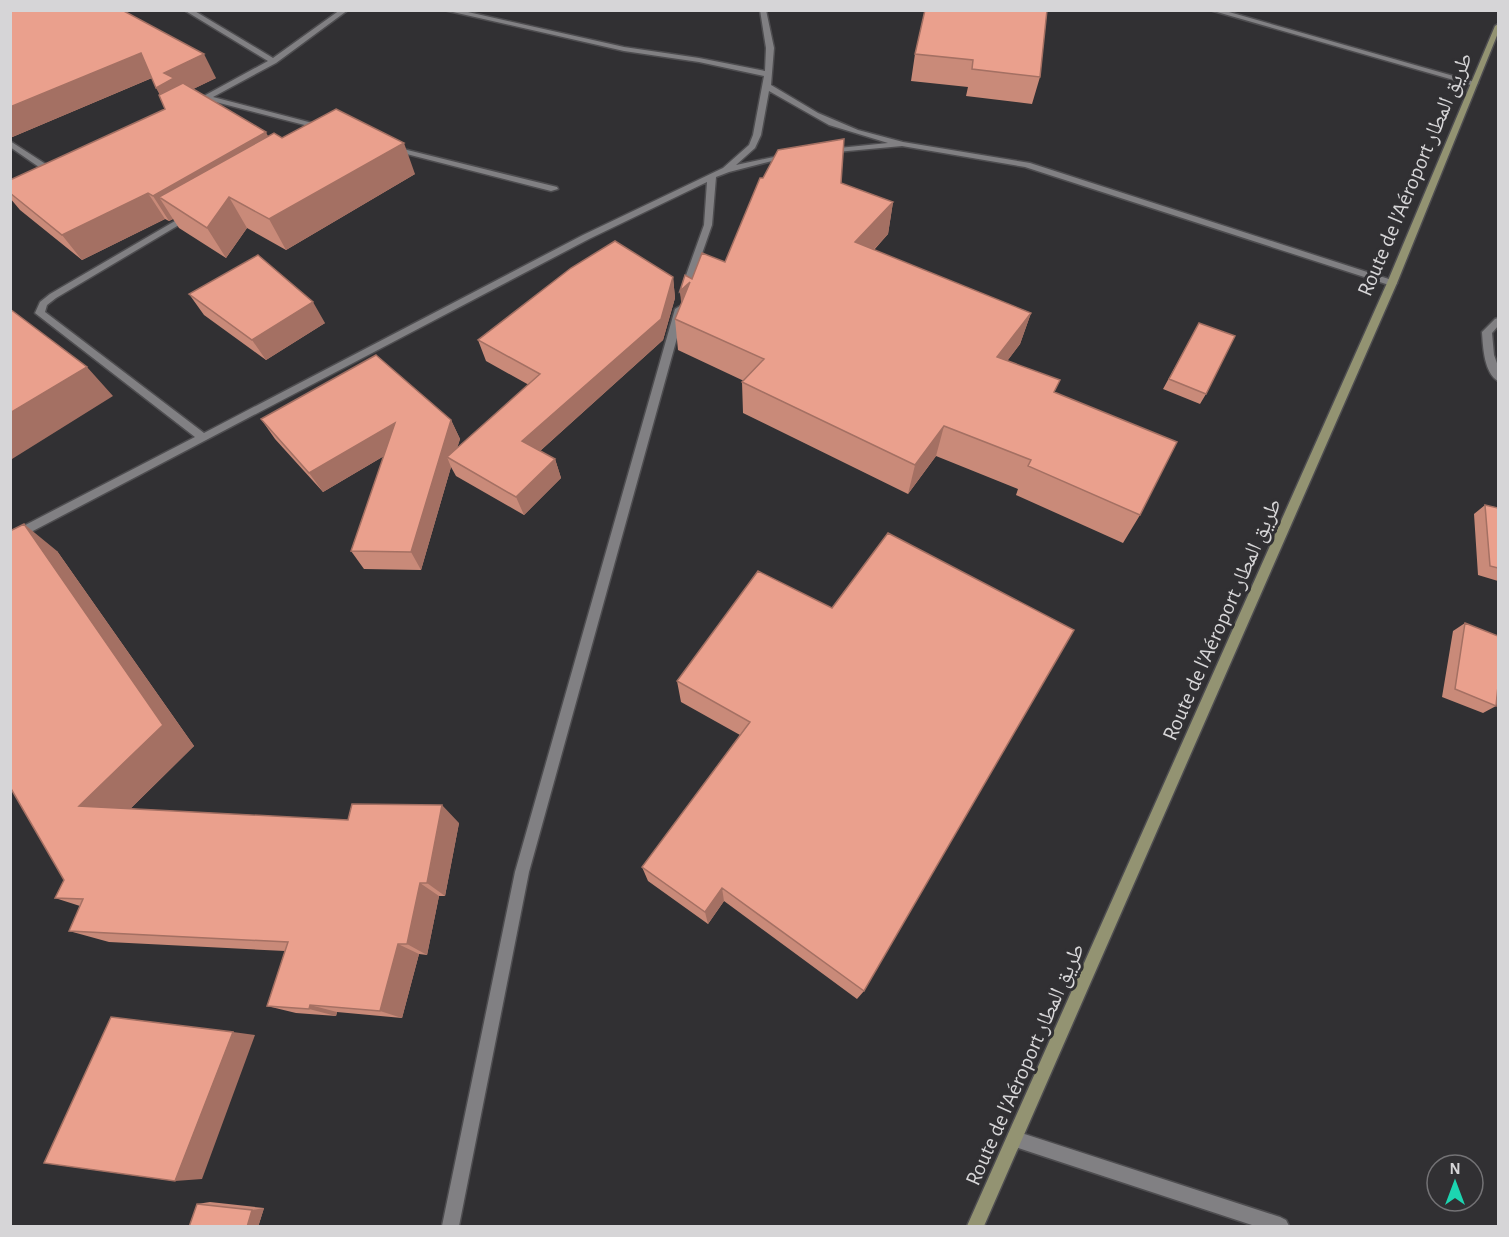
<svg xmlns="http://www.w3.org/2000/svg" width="1509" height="1237" font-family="'Alegreya Sans','Noto Naskh Arabic',sans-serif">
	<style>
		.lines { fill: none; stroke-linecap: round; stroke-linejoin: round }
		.lane-casing { stroke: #4e4d50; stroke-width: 3 }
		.street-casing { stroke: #4e4d50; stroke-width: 3 }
		.secondary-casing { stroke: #4e4d50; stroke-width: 3 }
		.lane { fill: #818083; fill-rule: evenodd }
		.street { fill: #818083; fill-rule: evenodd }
		.secondary { fill: #939372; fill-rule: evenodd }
		.wall { fill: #c98a79 }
		.shaded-wall { fill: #a47063 }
		.building { fill: #eaa08d; stroke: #a47063; stroke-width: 1.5 }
		.labels { text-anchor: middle; stroke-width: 6; stroke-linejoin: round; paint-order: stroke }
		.street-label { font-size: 22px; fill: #d6d5d7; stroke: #313033 }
	</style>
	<rect width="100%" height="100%" fill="#313033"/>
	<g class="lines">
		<defs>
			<path id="lane" d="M1210 10H1222L1478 83 1471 85Z
				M1498 318V326L1492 333 1494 355 1498 366V381C1484 373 1483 347 1482 332L1495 319Z
				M1015 1131 1280 1217 1286 1220 1289 1226H1255L1015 1147 1009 1145 1007 1139 1009 1133Z"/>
			<path id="street" d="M184 10H193L273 58 340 10H348L276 63 213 97 324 126V130L208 100 197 107H191V103L268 61Z
				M444 10H459L624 47 699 58 765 71 766 48 760 10H766L774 48 771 85 818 113 858 130 903 142 1030 163 1395 281 1397 283 1395 285H1389L1025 167 902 146 826 153V149H829L888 143 829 125 769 91 761 135 755 148 736 165 788 154 792 156 729 172 716 177 712 225 688 294 685 295 680 292 704 225 707 182 589 239 10 543V533L195 437 35 313 40 302 50 294 187 214 194 216 56 298 47 305 45 312 204 433 583 235 723 168 749 145 753 135 764 76 699 62 624 51Z
				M10 141 58 172V176H52L10 147Z
				M387 145 557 187 558 189 551 191 387 149Z
				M680 306 685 309 529 872 459 1226H442L515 872 675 309Z"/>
			<path id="secondary" d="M1498 24V33L1397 283 984 1226H967L1387 283 1495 26Z"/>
		</defs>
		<use href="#lane" class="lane-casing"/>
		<use href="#street" class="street-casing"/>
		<use href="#secondary" class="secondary-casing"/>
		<use href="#lane" class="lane"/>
		<use href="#street" class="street"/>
		<use href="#secondary" class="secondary"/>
	</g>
	<path class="wall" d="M10 10 216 78 193 89 268 136 282 138 415 174 286 250 247 228 226 258 179 228 173 219 169 221 165 219 82 260 20 210 10 198V180L165 109 160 95 152 78 10 138Z
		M925 10 1040 77 1032 104 966 96 968 87 911 81 915 54Z
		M763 178 841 183 893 202 888 234 874 250 1031 313 1020 344 1007 361 1055 392 1140 515 1123 543 1016 495 1018 489 936 456 908 494 743 413 742 382 744 381 678 350 675 319 682 303 680 291 692 279 725 262Z
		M673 277 675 298 663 340 540 451 555 459 561 478 524 515 456 476 451 467 421 570 364 569 351 551 384 456 323 492 275 439 261 419 451 420 460 439 457 448 529 385 486 361 478 340Z
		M189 294 325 323 266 360 204 315Z
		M1199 323 1206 394 1200 404 1163 389Z
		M1485 505 1498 508V581L1478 575 1474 514Z
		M57 551 194 746 130 809 348 820 459 823 445 896H439L427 955 419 954 402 1018 337 1012 336 1016 296 1013 267 1006 285 951 109 942 69 931 80 906 55 898 64 880Z
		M758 571 864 991 857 999 724 901 708 924 648 881 642 867 740 735 681 702 677 681Z
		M1465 623 1496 706 1483 713 1442 697 1453 631Z
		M210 1202 264 1208 258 1227 197 1204Z"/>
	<path class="shaded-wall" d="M141 53 154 77 10 138V107Z
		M204 54 216 78 183 94 170 112 156 88 164 73Z
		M266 132 278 157 159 197 173 219 169 221 153 196Z
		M404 143 415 174 286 250 269 219Z
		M148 193 165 219 82 260 62 235Z
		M229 197 247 228 226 258 207 228Z
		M893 202 888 234 851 274 855 242Z
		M673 277 675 298 663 340 529 461 522 441Z
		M690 282 683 322 680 291Z
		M313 302 325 323 266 360 252 340Z
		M1031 313 1020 344 987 388 997 357Z
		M87 367 113 396 12 459 10 458V413Z
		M451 420 460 439 453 461 447 457 451 467 421 570 411 552Z
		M395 423 406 443 323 492 309 473Z
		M944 426 936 456 908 494 915 465Z
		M555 459 561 478 524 515 516 497Z
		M24 524 57 551 194 746 116 823 79 806Z
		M442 805 459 823 445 896 427 883Z
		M420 883 439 896 427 955 407 944Z
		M722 888 724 901 708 924 705 912Z
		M398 944 419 954 402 1018 380 1011Z
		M310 1005 337 1012 336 1016 309 1009Z
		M233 1032 255 1035 202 1179 175 1181Z
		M264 1208 258 1227H247L252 1210Z"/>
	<path class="building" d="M10 10H122L204 54 164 73 174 78 156 88 141 53 10 107Z
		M925 10H1047L1040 77 972 69 973 60 915 54Z
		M183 83 266 132 153 196 148 193 62 235 10 193V180L165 109 159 95Z
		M336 109 404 143 269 219 229 197 207 228 159 197 274 133 282 138Z
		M844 139 841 183 893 202 855 242 1031 313 997 357 1060 380 1054 392 1177 442 1140 515 1028 466 1031 460 944 426 915 465 742 382 764 359 675 319 690 282 680 291 685 275 692 279 702 253 725 262 760 178H763L778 150Z
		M615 241 673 277 661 319 522 441 555 459 516 497 447 457 540 374 478 340 571 268Z
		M258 255 313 302 252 340 189 294Z
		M10 309 87 367 10 413Z
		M1199 323 1235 336 1206 394 1169 379Z
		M376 355 451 420 411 552 351 551 395 423 309 473 261 419Z
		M1485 505 1498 508V568L1490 566Z
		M24 524 163 725 79 806 348 820 352 804 442 805 427 883H420L407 944H398L380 1011 310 1005 309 1009 267 1006 288 942 69 931 83 899 55 898 64 880 10 787V531Z
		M888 533 1074 630 864 991 722 888 705 912 642 867 750 722 677 681 758 571 832 608Z
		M1465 623 1498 636V686L1496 706 1455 689Z
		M111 1017 233 1032 175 1181 44 1163Z
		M197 1204 252 1210 247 1227H189Z"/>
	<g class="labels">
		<g class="street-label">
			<text transform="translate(1414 174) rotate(-67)" y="8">Route de l'Aéroport طريق المطار</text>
			<text transform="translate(1221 619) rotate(-66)" y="8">Route de l'Aéroport طريق المطار</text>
			<text transform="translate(1024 1064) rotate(-66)" y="8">Route de l'Aéroport طريق المطار</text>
		</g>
	</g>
	<rect width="1509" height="1237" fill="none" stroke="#d6d5d7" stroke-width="24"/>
	<g transform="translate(1455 1183)"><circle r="28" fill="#313033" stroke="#737275" stroke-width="1.5"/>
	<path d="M0-4.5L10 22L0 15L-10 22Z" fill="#1cd5b1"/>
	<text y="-9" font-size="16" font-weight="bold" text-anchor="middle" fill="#d6d5d7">N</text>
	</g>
</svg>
